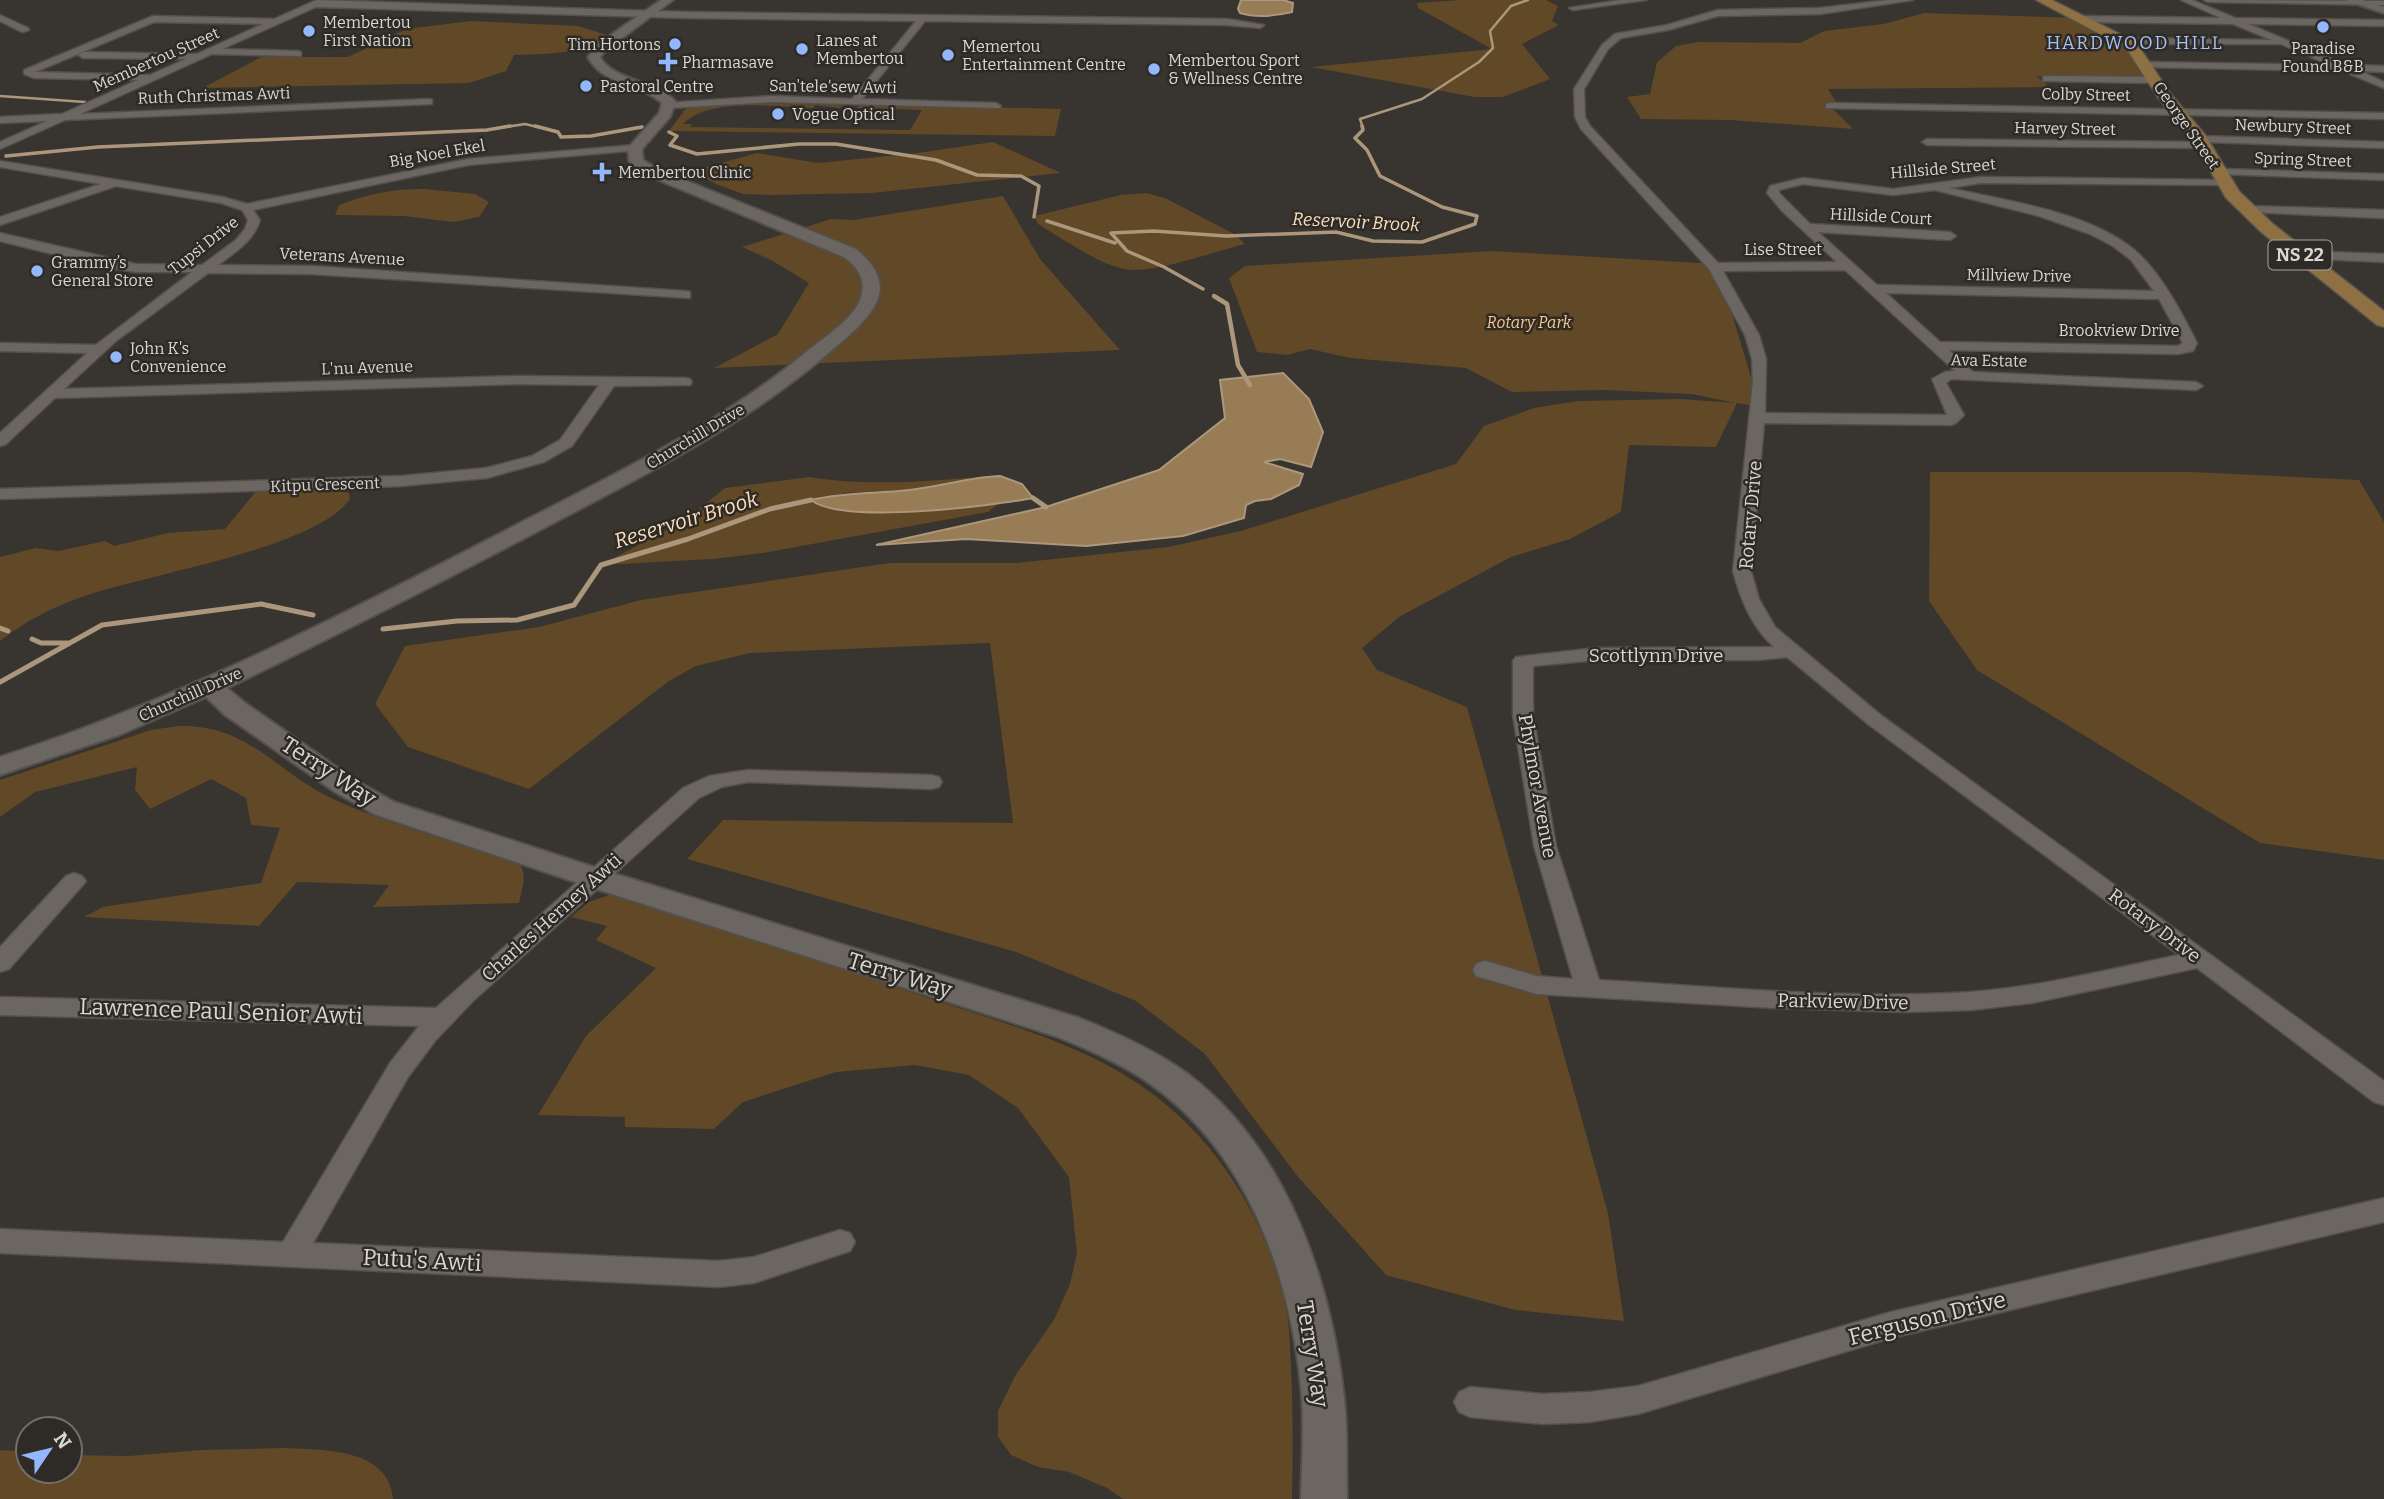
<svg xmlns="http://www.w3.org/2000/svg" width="2384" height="1499" font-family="Bitter,serif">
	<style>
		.green { fill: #614826 }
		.water { fill: #987c56; stroke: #ac977c; stroke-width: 2 }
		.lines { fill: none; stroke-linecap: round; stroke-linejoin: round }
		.stream-far3 { stroke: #ac977c; stroke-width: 2.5 }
		.stream-far2 { stroke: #ac977c; stroke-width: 3.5 }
		.stream-far1 { stroke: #ac977c; stroke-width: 4.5 }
		.stream { stroke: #ac977c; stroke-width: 5 }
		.street-casing { stroke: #53504c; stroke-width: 3 }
		.secondary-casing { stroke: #53504c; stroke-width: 4 }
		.primary-casing { stroke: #53504c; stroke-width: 3 }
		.street { fill: #6b6661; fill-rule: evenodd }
		.secondary { fill: #6b6661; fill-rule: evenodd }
		.primary { fill: #8f7042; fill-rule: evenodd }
		.poi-dot { fill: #93b7fd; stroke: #2e2a25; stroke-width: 2.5 }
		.labels { text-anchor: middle; stroke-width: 5; stroke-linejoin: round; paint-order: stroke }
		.far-poi-label { font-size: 16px; fill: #d9d6d3; stroke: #2e2a25; text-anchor: start }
		.far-street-label { font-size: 16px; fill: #d9d6d3; stroke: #2e2a25 }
		.far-park-label { font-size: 16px; font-style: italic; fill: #f6c88c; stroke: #2e2a25 }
		.far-neighbourhood-label { font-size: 18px; letter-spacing: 2px; fill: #a6c1f5; stroke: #2e2a25 }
		.far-water-label { font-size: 18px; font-style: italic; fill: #fbdfbc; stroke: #2e2a25 }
		.shield { fill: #2e2a25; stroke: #a6a29f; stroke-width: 2 }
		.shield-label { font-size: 18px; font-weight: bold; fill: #d9d6d3 }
		.street-label { font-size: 19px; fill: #d9d6d3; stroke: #2e2a25 }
		.water-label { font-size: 21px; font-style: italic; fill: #fbdfbc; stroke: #2e2a25 }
		.near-street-label { font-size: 23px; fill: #d9d6d3; stroke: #2e2a25 }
	</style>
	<rect width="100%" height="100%" fill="#38342f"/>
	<path class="green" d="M1460 0H1546L1558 6 1552 21 1559 25 1522 44 1550 79 1503 97H1474L1311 67 1492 49 1418 8 1417 3Z
		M1924 13 2077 18 2121 41 2145 78 2036 76 2050 87 1828 89 1838 105H1829L1853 129 1730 120 1641 119 1627 97 1650 94 1657 62 1676 46 1698 42 1800 43 1824 31 1884 24Z
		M471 21 578 26 607 35 605 40C576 54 546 54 514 55L506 71 469 83 203 88 261 57H348L406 29Z
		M740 103 843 105 840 108 815 105 813 108C776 107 710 97 683 124H692L690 127 910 130 922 110 856 108 863 104 1061 109 1055 136 669 131 687 107Z
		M993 142 1061 173 872 193 772 195 743 194 716 184 692 171 757 153 818 163 917 153Z
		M425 189 475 194 489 202 479 217 454 222 403 216 335 215 339 205C366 194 396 188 425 189Z
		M1146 193 1165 198 1236 235 1245 244C1216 251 1151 275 1124 269 1094 262 1065 240 1038 224L1034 216 1121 195Z
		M1003 196 1040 259 1120 350 714 368 778 334 809 283 771 260 742 247 831 219 853 220Z
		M1493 251 1717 264 1760 407 1737 403 1716 447 1629 445 1621 512 1570 539 1511 557 1399 617 1362 648 1377 670 1467 707 1608 1213 1624 1321 1515 1310 1386 1275 1299 1178 1205 1054 1136 1001 1016 952 687 859 723 820 1013 823 990 643 750 653 696 666 669 681 529 789 408 747 375 704 405 646 539 627 641 600 889 563H1016L1168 547 1241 531 1456 464 1484 426 1534 408 1578 401 1680 399 1735 403 1692 394 1604 390 1512 392 1466 368 1350 358 1310 349 1287 355 1257 352 1229 278 1245 266Z
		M1930 472H2191L2359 480 2384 522V860L2260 843 1977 670 1929 601Z
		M809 477C866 486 921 482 978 477L909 490 843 493 861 513 998 504 988 512 763 553 713 559 601 565 685 520 725 488Z
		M332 488 349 493 350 499C315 549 147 574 85 596 55 606 25 621 0 641V557L36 548 58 551 105 541 114 546 168 533 225 529 257 490Z
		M178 726C249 724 274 771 333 799 391 826 454 841 515 860 530 872 522 887 519 903L373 907 389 885 297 882 259 926 84 917 103 907 261 883 280 828 251 825 246 798 211 779 150 809 135 790 137 767 35 792 0 817V780L151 730Z
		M609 895 637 899C729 930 821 962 913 993 978 1015 1046 1033 1107 1065 1202 1115 1263 1204 1286 1308 1290 1327 1290 1348 1291 1366 1293 1411 1293 1455 1292 1499H1123L1107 1488 1069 1472 1038 1467 1011 1455 998 1437V1411L1015 1376 1055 1318 1070 1284 1077 1253 1069 1177 1018 1108 969 1075 915 1065 836 1072 743 1102 714 1129 625 1127V1117L538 1115 586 1036 656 968 596 940 607 926 571 917 589 902Z
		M283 1448C321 1450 389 1447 393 1499H0V1450L28 1452V1471H70V1455L129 1456 201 1450Z"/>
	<path class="water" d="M1241 0H1283L1293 3 1292 12C1275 16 1257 18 1240 13L1238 9Z
		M1283 373 1309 399 1323 432 1311 467 1280 459 1264 462 1303 474 1299 485 1271 499 1255 501 1246 505 1244 518 1183 536 1086 546 966 539 876 545 1046 507 1159 470 1225 418 1220 380Z
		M1000 476 1022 484 1033 498C990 506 843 525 811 500 846 492 874 494 909 490 940 487 969 477 1000 476Z"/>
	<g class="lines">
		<path class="stream-far3" d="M0 96 85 102
			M499 128 525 124 542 128
			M635 128 642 127
			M1363 128 1360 119 1422 99 1479 62 1493 48 1490 31 1511 6 1528 0"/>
		<path class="stream-far2" d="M535 126 558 132 561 137 591 136 642 127
			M669 132 677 136 670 145 697 154 799 144H836L936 160 977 175 1021 176 1039 186 1034 217
			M6 156 98 147 487 130 510 126
			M1047 221 1115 243
			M1203 289 1164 267 1127 251 1111 233 1154 231 1226 236 1336 232 1373 241 1422 242 1475 224 1477 216 1442 207 1380 176 1367 150 1355 138 1363 130 1362 126"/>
		<path class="stream-far1" d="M1214 296 1227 304 1238 365 1250 385"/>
		<path class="stream" d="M1033 498 1046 507
			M0 628 8 631
			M383 629 457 621 517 620 574 605 601 565 688 539 770 509 811 500
			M32 639 41 643H68
			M0 682 102 625 261 604 313 615"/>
		<defs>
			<path id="street" d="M317 0 686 12 1227 19 1264 25 1260 28 1227 25 925 21 862 99 996 103 1001 106 1000 108 772 102 669 108 665 107V103L772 96 852 99 916 21 686 18 316 7 222 49 298 51 301 52V56L212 54 80 114 429 99 432 100V104L65 120 0 149V142L47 121 0 123V117L62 114 138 80 34 78 24 74V70L153 16 274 19ZM154 22 263 24 197 54 83 52 78 55 83 58 186 59 150 75 35 72Z
				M1621 0H1646L1573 10 1569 8Z
				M1889 0H1913L1820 14 1718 16 1668 30 1621 38 1608 49 1584 89 1585 117 1590 126 1718 263 1837 262 1782 211 1767 193 1770 186 1803 178 1893 189 1981 177 2227 180 2229 182 2223 185 1981 183 1949 188C2008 201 2097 213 2141 256 2165 280 2182 314 2197 343L2193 351 2178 354 1949 350 1973 372 2196 382 2203 386 2196 390 1951 379 1946 383 1964 415 1956 423 1951 425 1764 423 1751 571 1759 599 1775 627 1882 716 2384 1081V1105L2374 1102 2197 968 2032 1003 1971 1010 1906 1012 1775 1008 1537 994 1476 976 1473 970 1476 964 1485 961 1537 976 1573 979 1534 846 1513 715V661L1516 657 1597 648 1774 647C1751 626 1741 600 1733 571L1753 382 1752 359 1745 335 1709 269 1581 129 1575 117 1574 89 1602 45 1615 34 1667 25 1718 10 1820 8ZM1803 184 1893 195 1935 190 2039 216 2090 234 2113 246 2131 260 2154 291 1877 285 1818 232 1950 240 1956 236 1950 232 1810 224 1779 193V190ZM1845 270 1955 371 1945 372 1932 379 1947 415 1765 413 1766 359 1759 335 1723 271ZM1886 293 2159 299 2183 343 2178 346 1940 342ZM1787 657 1868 724 2179 955C2110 969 2041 987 1970 992 1847 1000 1722 987 1599 980L1556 846 1533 715V666L1597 660H1757Z
				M2181 0H2192L2235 18 2384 20V26L2248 24 2346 65 2384 66V72L2360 71 2384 82V88L2343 71 2145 67 2140 64 2142 62 2329 65 2281 44H2126L2122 41 2126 38 2272 40 2233 24 2083 22 2079 19 2083 16 2221 18Z
				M2204 0 2384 1V5L2208 2Z
				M0 15 28 28 29 30 22 32 0 21Z
				M2046 76 2155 77 2160 80 2155 83 2043 81V77Z
				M1830 103 2384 113V119L1826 108V104Z
				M2200 136 2384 142V148L2206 142 2209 145 2204 148 1927 145 1922 142 1927 139 2198 142 2195 139Z
				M635 145 639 146V150L468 165 253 210 260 220C254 241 235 252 218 265L311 266 685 291 690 292V298L311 274 208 273 116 341 64 389 518 376 685 378 690 379 692 382 690 385 614 386 572 446 544 462 487 478 401 486 0 499V489L401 476 486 468 532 456 560 440 599 385 518 384 55 398 6 444 0 446V433L87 353 0 351V343L96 345 192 272H136L105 267 0 241V233L136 264 202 265 236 240 245 229 248 220 242 210 221 203 116 186 0 225V217L101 184 0 167V161L223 197 247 204 468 159Z
				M2221 169 2384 174V180L2217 174V170Z
				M2249 206 2384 210V218L2245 212V208Z
				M2300 251 2384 254V262L2296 258 2294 255Z
				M748 770 931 775 939 777 942 782 939 787 931 789 748 782 722 787 699 798 473 1001 435 1041 408 1077 313 1243 719 1261 754 1257 840 1230 850 1233 855 1242 850 1251 754 1283 719 1287 0 1253V1229L283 1242 390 1063 419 1026 0 1015V997L436 1008 683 788 709 776Z
				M74 873 82 876 86 881 82 886 9 969 0 972V947L66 876Z
				M2384 1198V1222L1891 1338 1638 1414 1590 1422 1543 1424 1470 1417 1459 1412 1454 1402 1459 1392 1470 1387 1543 1394 1590 1392 1638 1386 1891 1312Z"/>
			<path id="secondary" d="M661 0H673L606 50 600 57C613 81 657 80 676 102L670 117 642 149 643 160 659 170 856 249C873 263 887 281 876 303 866 324 842 341 825 356 745 424 651 472 559 520 449 578 339 634 227 688L245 703 355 780 394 802 606 871 1079 1018C1117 1033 1155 1050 1188 1074 1286 1148 1331 1280 1344 1398 1348 1431 1346 1465 1347 1499H1301C1302 1465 1304 1432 1302 1398 1292 1281 1250 1153 1149 1083 1120 1063 1088 1049 1055 1036L584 885 374 814 335 792 225 715 206 697 119 735 0 775V757C173 702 336 618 497 535 604 479 717 427 810 349 826 336 851 320 859 302 868 282 859 268 844 257L644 174 629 161 628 148 659 113 662 103C640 83 602 85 588 57L598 44Z
				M2345 0H2362L2384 7V13Z"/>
			<path id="primary" d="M2036 0H2052L2136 42 2170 93 2206 136 2239 191 2273 224 2384 311V327L2377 325 2261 232 2226 198 2193 141 2159 99 2126 48Z"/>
		</defs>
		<use href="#street" class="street-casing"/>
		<use href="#secondary" class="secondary-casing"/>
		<use href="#primary" class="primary-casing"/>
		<use href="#street" class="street"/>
		<use href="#secondary" class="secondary"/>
		<use href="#primary" class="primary"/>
	</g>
	<g class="poi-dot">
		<circle cx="2323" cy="27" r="7"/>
		<circle cx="309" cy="31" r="7"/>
		<circle cx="675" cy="44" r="7"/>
		<circle cx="802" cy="49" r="7"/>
		<circle cx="948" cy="55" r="7"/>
		<path d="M664.5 51.5h7v7h7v7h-7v7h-7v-7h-7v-7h7z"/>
		<circle cx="1154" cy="69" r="7"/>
		<circle cx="586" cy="86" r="7"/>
		<circle cx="778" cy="114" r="7"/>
		<path d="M598.5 161.5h7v7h7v7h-7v7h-7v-7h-7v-7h7z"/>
		<circle cx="37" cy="271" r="7"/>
		<circle cx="116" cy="357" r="7"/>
	</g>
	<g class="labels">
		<g class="far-poi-label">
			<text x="323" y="28">Membertou<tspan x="323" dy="18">First Nation</tspan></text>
			<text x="816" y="46">Lanes at<tspan x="816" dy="18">Membertou</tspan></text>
			<text x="661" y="50" text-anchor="end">Tim Hortons</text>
			<text x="962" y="52">Memertou<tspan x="962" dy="18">Entertainment Centre</tspan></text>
			<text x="2323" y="54" text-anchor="middle">Paradise<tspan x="2323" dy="18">Found B&amp;B</tspan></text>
			<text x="1168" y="66">Membertou Sport<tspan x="1168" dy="18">&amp; Wellness Centre</tspan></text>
			<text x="682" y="68">Pharmasave</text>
			<text x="600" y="92">Pastoral Centre</text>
			<text x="792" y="120">Vogue Optical</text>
			<text x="618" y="178">Membertou Clinic</text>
			<text x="51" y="268">Grammy’s<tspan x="51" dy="18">General Store</tspan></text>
			<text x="130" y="354">John K's<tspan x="130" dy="18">Convenience</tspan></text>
		</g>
		<g class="far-street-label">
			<text transform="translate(156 59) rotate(-24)" y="6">Membertou Street</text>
			<text transform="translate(833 86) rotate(1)" y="6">San'tele'sew Awti</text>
			<text transform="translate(2086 94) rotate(1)" y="6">Colby Street</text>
			<text transform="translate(214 95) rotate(-2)" y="6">Ruth Christmas Awti</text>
			<text transform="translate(2187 125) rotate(55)" y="6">George Street</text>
			<text transform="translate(2293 126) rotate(2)" y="6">Newbury Street</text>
			<text transform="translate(2065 128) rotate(1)" y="6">Harvey Street</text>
			<text transform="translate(437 153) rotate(-10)" y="6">Big Noel Ekel</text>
			<text transform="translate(2303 159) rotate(2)" y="6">Spring Street</text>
			<text transform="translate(1943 168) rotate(-5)" y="6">Hillside Street</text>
			<text transform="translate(1881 216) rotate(3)" y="6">Hillside Court</text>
			<text transform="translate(203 245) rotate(-38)" y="6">Tupsi Drive</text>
			<text x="1783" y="255">Lise Street</text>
			<text transform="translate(342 256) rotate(3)" y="6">Veterans Avenue</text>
			<text transform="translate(2019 275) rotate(1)" y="6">Millview Drive</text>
			<text x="2119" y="336">Brookview Drive</text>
			<text transform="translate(1989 360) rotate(1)" y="6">Ava Estate</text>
			<text transform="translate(367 367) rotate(-2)" y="6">L'nu Avenue</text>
			<text transform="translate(695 436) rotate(-31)" y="6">Churchill Drive</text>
			<text transform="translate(325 484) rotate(-2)" y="6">Kitpu Crescent</text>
			<text transform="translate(190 694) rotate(-24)" y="6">Churchill Drive</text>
		</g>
		<g class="far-park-label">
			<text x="1529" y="328">Rotary Park</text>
		</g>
		<g class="far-neighbourhood-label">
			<text x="2135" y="49">HARDWOOD HILL</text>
		</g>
		<g class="far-water-label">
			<text transform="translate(1356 222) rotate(3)" y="6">Reservoir Brook</text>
		</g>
		<rect class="shield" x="2268.5" y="240.5" width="63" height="29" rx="5"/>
		<g class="shield-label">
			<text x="2300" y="261">NS 22</text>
		</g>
		<g class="street-label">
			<text transform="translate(1750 515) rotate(-85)" y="7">Rotary Drive</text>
			<text x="1656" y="662">Scottlynn Drive</text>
			<text transform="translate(1538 786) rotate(80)" y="7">Phylmor Avenue</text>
			<text transform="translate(551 917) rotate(-42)" y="7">Charles Herney Awti</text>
			<text transform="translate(2155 925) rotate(37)" y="7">Rotary Drive</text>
			<text transform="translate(1843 1001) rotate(1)" y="7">Parkview Drive</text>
		</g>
		<g class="water-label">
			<text transform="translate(686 520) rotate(-17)" y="7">Reservoir Brook</text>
		</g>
		<g class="near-street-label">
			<text transform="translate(329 771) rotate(33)" y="8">Terry Way</text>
			<text transform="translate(900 975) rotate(17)" y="8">Terry Way</text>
			<text transform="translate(221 1011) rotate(2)" y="8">Lawrence Paul Senior Awti</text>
			<text transform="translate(422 1260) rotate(3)" y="8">Putu's Awti</text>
			<text transform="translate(1927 1318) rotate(-14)" y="8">Ferguson Drive</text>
			<text transform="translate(1313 1354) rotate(81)" y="8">Terry Way</text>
		</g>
	</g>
	<g transform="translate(49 1450) rotate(55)"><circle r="33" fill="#2e2a25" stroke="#726f6b" stroke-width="2"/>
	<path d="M0-5L12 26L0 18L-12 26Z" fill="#93b7fd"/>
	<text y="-10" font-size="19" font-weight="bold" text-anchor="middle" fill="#d9d6d3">N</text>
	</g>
</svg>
